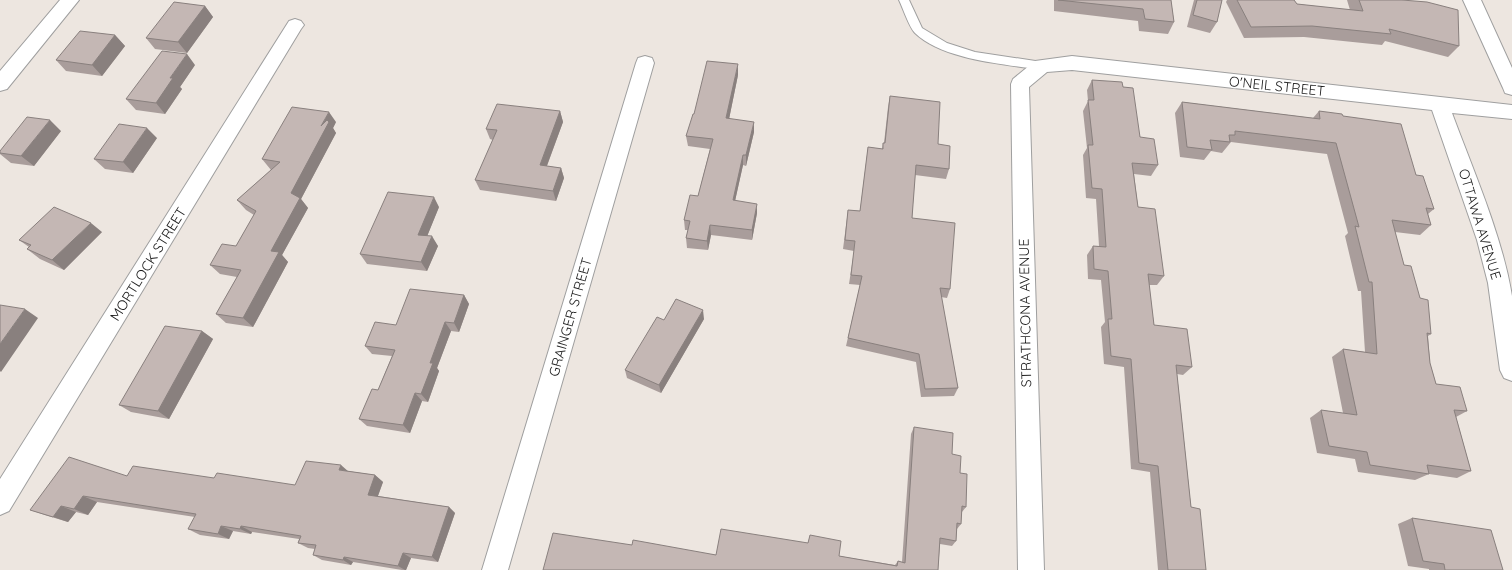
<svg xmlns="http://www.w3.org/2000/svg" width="1512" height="570" font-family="Quicksand,sans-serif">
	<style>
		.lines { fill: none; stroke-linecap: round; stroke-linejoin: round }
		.service-casing { stroke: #9f9f9f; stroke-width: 2 }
		.minor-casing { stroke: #9f9f9f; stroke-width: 2 }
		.service { fill: #fff; fill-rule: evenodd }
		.minor { fill: #fff; fill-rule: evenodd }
		.wall { fill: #a99d9b }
		.shaded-wall { fill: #89807e }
		.building { fill: #c4b7b4; stroke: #89807e }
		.labels { text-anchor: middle; stroke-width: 3; stroke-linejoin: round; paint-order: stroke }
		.street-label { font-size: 14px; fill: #1b1b1b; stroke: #fff }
	</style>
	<rect width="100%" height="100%" fill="#ede6e0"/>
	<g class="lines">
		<defs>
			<path id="service" d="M899 0H909L922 28 947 43 975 52 1042 62 1046 63 1047 66 1046 69 1042 70C1004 64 943 60 915 33 909 27 903 8 899 0Z"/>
			<path id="minor" d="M60 0H79L7 89 0 91V71Z
				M1463 0H1481L1512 68V95L1505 93 1503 88Z
				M295 19 301 21 304 25 301 29 9 511 0 515V479L289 21Z
				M645 56 652 58 654 63 508 570H482L636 63 638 58Z
				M1072 56 1512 105V119L1452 113C1473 170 1502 235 1512 296V381L1504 378 1500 370 1488 283 1477 240 1432 110 1072 70 1047 72 1029 87 1044 570H1018L1011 84 1013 79 1035 61Z"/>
		</defs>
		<use href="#service" class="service-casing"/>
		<use href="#minor" class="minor-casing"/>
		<use href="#service" class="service"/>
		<use href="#minor" class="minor"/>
	</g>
	<path class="wall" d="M1054 0H1171L1174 22 1168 34 1139 31 1138 21 1054 11Z
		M1194 0H1222L1217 22 1210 33 1187 27Z
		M1227 0H1294L1297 4 1350 10 1347 0H1402L1459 46 1448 57 1385 41 1382 45 1304 37 1244 38 1226 2Z
		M205 6 213 17 187 53 155 49 146 38Z
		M115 35 125 46 102 76 66 71 56 60Z
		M195 65 180 87 182 89 165 114 136 110 126 99Z
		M738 75 729 119 754 132 746 166 743 165 735 201 757 213 752 240 711 235 708 250 687 248 686 238 688 230H685L684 220 698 196 710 149 688 146 686 136 694 114Z
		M1092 80 1123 87 1140 137 1158 165 1151 176 1134 174 1138 207 1164 276 1157 285H1149L1154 325 1192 367 1183 375 1177 374 1191 507 1206 570H1158L1150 472 1131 469 1124 367 1104 364 1101 327 1105 322 1101 280 1088 279 1087 255 1093 246H1099L1096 199 1086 198 1083 155 1087 148 1083 111 1088 101 1087 90Z
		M890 96 938 144 949 169 946 179 915 175 912 218 950 289 947 298 941 297 958 388 954 396 921 397 916 362 846 346 860 285 849 284 854 251 843 249 848 210 860 211 868 147 882 149 883 143H884L888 107Z
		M1182 102 1313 118 1319 111 1343 116 1416 175 1434 209 1428 214 1431 225 1420 235 1395 232 1404 265 1420 298 1431 334 1428 336 1430 363 1436 384 1467 411 1456 417 1471 471 1457 478 1429 474 1415 480 1358 472 1355 459 1317 453 1310 418 1321 410 1343 413 1332 357 1343 349 1365 352 1361 291H1358L1345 236 1348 233 1327 154 1231 142 1222 153 1211 151 1204 160 1180 157 1175 113Z
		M560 111 563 122 547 166 561 168 564 178 556 201 480 190 475 180 493 140 490 139 486 129Z
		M336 122 333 128 336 133 301 199 308 208 282 255 288 262 253 327 226 323 216 314 237 277 220 274 210 265 236 246 254 215 246 210 237 200 271 170 262 159Z
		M61 131 34 166 11 163 0 154V151Z
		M157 138 133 173 105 169 94 159Z
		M439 207 427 236 438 246 427 271 367 264 360 254Z
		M102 232 64 270 40 259 27 249 29 247 19 240Z
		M464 295 469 304 459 332 451 331 437 368 439 371 428 402 422 401 410 433 367 426 359 419 378 390 392 356 372 354 365 346 396 325Z
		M704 319 661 393 627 378 625 370 664 320Z
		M202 331 213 339 169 419 131 412 119 405Z
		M914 427 952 454 960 473 966 507 962 512 961 524 957 529 956 541 952 546 940 544 938 570H543L632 545 716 555 808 543 810 535 839 556 895 565 898 561 902 562 911 434Z
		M348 471 375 475 383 482 378 496 449 507 455 513 438 562 411 558 406 570H402L353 562 351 565 322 560 313 555 315 549 308 548 298 543 299 539 252 532 251 534 233 531 229 539 200 535 188 529 195 517 97 502 88 515 76 512 68 522 45 515 30 510 127 476 214 478 295 485Z
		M1412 518 1503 570H1429V569L1408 566 1398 524Z"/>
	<path class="shaded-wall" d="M205 6 213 17 187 53 178 42Z
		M115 35 125 46 102 76 92 65Z
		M187 54 195 65 180 87 182 89 165 114 156 103 170 78Z
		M738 64V75L727 129 726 118Z
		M560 111 563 122 543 176 540 165Z
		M329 112 336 122 333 128 336 133 301 199 308 208 282 255 288 262 253 327 243 318 271 251 291 193 321 126Z
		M50 120 61 131 34 166 21 156Z
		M754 122V132L746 166V155Z
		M147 128 157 138 133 173 123 162Z
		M743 155V165L733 210V200Z
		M561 168 564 178 556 201 553 191Z
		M434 197 439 207 424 244 418 235Z
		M757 204V213L752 240V230Z
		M91 223 102 232 64 270 52 260Z
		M710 225 711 235 708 250 707 241Z
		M432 236 438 246 427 271 421 262Z
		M464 295 469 304 459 332 454 323Z
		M25 309 38 318 1 372 0 371V344Z
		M703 310 704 319 661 393 659 385Z
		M445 322 451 331 437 368 439 371 428 402 421 394 430 363Z
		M202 331 213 339 169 419 158 411Z
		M415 393 422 401 410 433 403 425Z
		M341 465 349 472 339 470Z
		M375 475 383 482 376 501 368 495Z
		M83 496 97 502 88 515 74 509Z
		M61 506 76 512 68 522 53 517Z
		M449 507 455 513 438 562 432 557Z
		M221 526 233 531 229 539 218 534Z
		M241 526 252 532 251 534 240 529Z
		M403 553 411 558 406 570H405L398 566Z
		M344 557 353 562 351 565 343 560Z"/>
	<path class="building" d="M1058 0H1171L1174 22 1145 19 1143 9Z
		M1197 0H1222L1217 22 1193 15Z
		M1237 0H1294L1297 4 1363 11 1359 0H1402L1427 2 1458 10 1459 46 1389 29 1391 34 1312 26 1251 27Z
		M174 2 205 6 178 42 146 38Z
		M80 31 115 35 92 65 56 60Z
		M162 51 187 54 170 78H173L156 103 126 99Z
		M707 61 738 64 726 118 754 122 746 155H743L733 200 757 204 752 230 710 225 707 241 686 238 690 221 684 220 690 195 698 196 713 139 686 136 693 114H694Z
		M1092 80 1122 82 1123 87 1133 88 1140 137 1154 139 1158 165 1132 163 1138 207 1155 209 1164 276 1148 274 1154 325 1187 329 1192 367 1176 365 1191 507 1200 509 1206 570H1168L1158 466 1139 463 1131 359 1111 356 1108 319H1112L1108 271 1094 269 1093 246 1106 247 1102 189 1092 188 1088 145H1093L1088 100H1094Z
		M890 96 940 102 938 144 950 146 949 169 916 165 912 218 955 223 950 289 940 288 958 388 925 389 919 354 848 338 862 276 851 275 855 241 845 240 848 210 860 211 868 147 883 149V143H885Z
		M1182 102 1320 119 1319 111 1342 114 1343 116 1401 124 1416 175 1423 176 1434 209 1426 208 1431 225 1392 220 1404 265 1411 266 1420 298 1428 300 1431 334 1427 333 1430 363 1436 384 1460 387 1467 411 1454 410 1471 471 1427 465 1429 474 1370 465 1367 452 1329 446 1321 410 1357 415 1343 349 1377 354 1372 282H1369L1355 226 1359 227 1336 143 1235 131V135H1229L1230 142 1210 140 1212 150 1187 147Z
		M497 104 560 111 540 165 561 168 553 191 475 180 497 130 486 129Z
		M292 107 329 112 321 126 327 120 329 122 291 193 300 198 271 251 279 252 243 318 216 314 241 270 210 265 222 244 236 246 256 211 237 200 280 162 262 159Z
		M27 117 50 120 21 156 0 153V151Z
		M119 124 147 128 123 162 94 159Z
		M388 192 434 197 418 235 432 236 421 262 360 254Z
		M54 207 91 223 52 260 27 249 31 245 19 240Z
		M410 289 464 295 454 323 445 322 430 363H433L421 394 415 393 403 425 359 419 372 389 378 390 395 350 365 346 375 322 396 325Z
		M676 299 703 310 659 385 625 370 657 317 664 320Z
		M0 305 25 309 0 344Z
		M165 326 202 331 158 411 119 405Z
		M914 427 953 433 952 454 961 456 960 473 967 474 966 507 962 506 961 524 957 523 956 541 940 538 938 570H543L553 533 632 545 633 540 716 555 721 529 808 543 810 535 841 541 839 556 897 566 898 561 905 563Z
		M69 457 127 476 133 466 214 478 217 473 295 485 306 461 341 465 339 470 375 475 368 495 449 507 432 557 403 553 398 566 344 557 343 560 313 555 316 545 298 543 301 536 241 526 240 529 221 526 218 534 188 529 196 514 83 496 74 509 61 506 53 517 30 510Z
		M1412 518 1491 530 1503 570H1445L1444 564 1423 561Z"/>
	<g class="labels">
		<g class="street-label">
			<text transform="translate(1277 86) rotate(6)" y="5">O'NEIL STREET</text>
			<text transform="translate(1480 224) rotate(73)" y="5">OTTAWA AVENUE</text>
			<text transform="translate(148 264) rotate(-58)" y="5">MORTLOCK STREET</text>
			<text transform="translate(1025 313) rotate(-91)" y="5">STRATHCONA AVENUE</text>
			<text transform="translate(570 317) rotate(-74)" y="5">GRAINGER STREET</text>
		</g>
	</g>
</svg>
